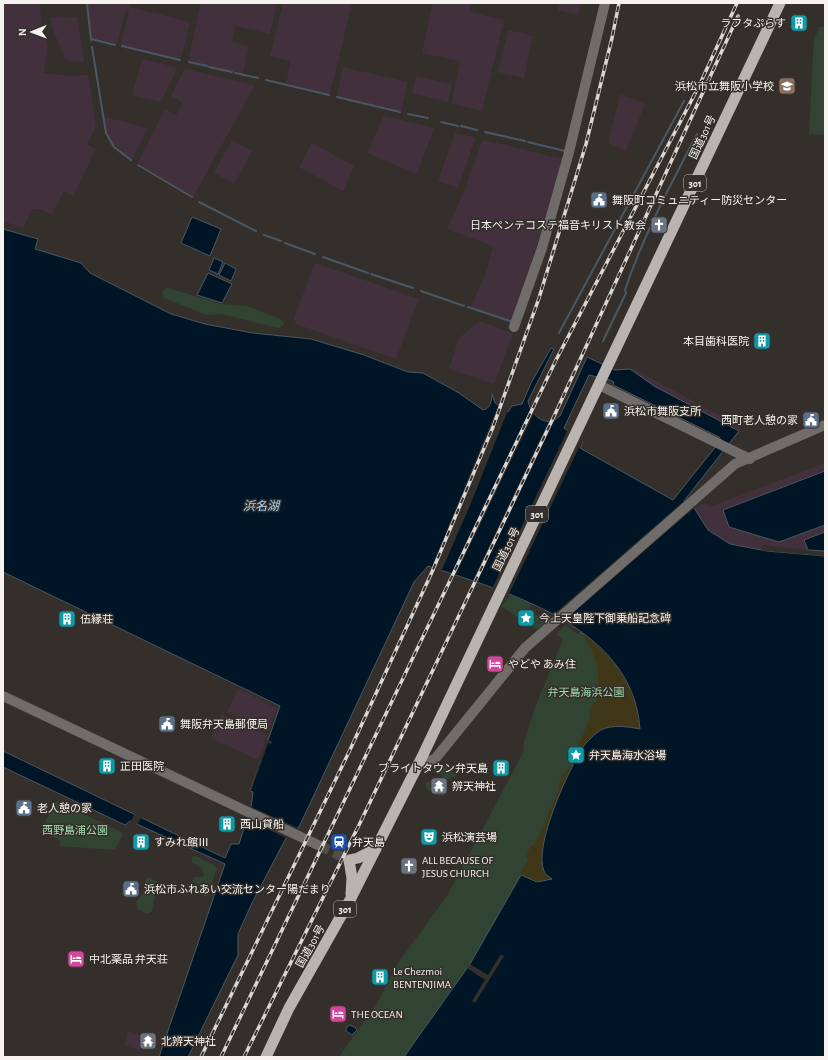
<svg xmlns="http://www.w3.org/2000/svg" width="828" height="1060" font-family="'Alegreya Sans','Noto Sans JP',sans-serif">
	<style>
		.industrial { fill: #42313d }
		.green { fill: #314434 }
		.sand { fill: #3f3717 }
		.water { fill: #001627; stroke: #4a5863; fill-rule: evenodd }
		.pier { fill: #342f2a }
		.lines { fill: none; stroke-linecap: round; stroke-linejoin: round }
		.stream { stroke: #4a5863; stroke-width: 2 }
		.tertiary-tunnel { stroke: #514c48; stroke-width: 10; stroke-dasharray: 10 5; stroke-linecap: butt }
		.tertiary { stroke: #6f6c6a; stroke-width: 10 }
		.trunk { stroke: #bab4b0; stroke-width: 11 }
		.rail-casing { stroke: #dad6d3; stroke-width: 3.5 }
		.rail { stroke: #342f2a; stroke-width: 2; stroke-dasharray: 6; stroke-linecap: butt }
		.labels { text-anchor: middle; stroke-width: 3; stroke-linejoin: round; paint-order: stroke }
		.shield { fill: #342f2a; stroke: #bcb8b4; stroke-width: 1 }
		.shield-label { font-size: 10px; font-weight: bold; fill: #f6f2ef }
		.poi-label { font-size: 11px; fill: #f6f2ef; stroke: #342f2a; text-anchor: start }
		.street-label { font-size: 11px; fill: #f6f2ef; stroke: #342f2a }
		.park-label { font-size: 11px; fill: #9fdaab; stroke: #342f2a }
		.water-label { font-size: 12px; font-style: italic; fill: #a1d4f7; stroke: #342f2a }
	</style>
	<rect width="100%" height="100%" fill="#342f2a"/>
	<path class="industrial" d="M3 3H40L41 22 48 45 44 73 72 76 88 75 96 126 87 145 96 149 73 196 64 191 52 215 40 209H32L23 228 3 221Z
		M88 3H131L130 7 190 22 181 59 121 45 129 10 126 8 117 44 92 38Z
		M201 3H277L270 34 235 26 232 42 249 46 243 74 188 61Z
		M283 3H352L330 94 286 84 291 61 270 56Z
		M433 3H471L469 12 504 20 482 111 451 103 460 61 422 53Z
		M560 3H581L578 15 558 10Z
		M77 17 84 62 69 61 65 59 52 27 50 18Z
		M508 30 533 36 524 78 498 72Z
		M142 59 176 67 177 69 161 102 132 95Z
		M343 67 408 82 401 111 337 96Z
		M186 69 253 85 254 87 193 197 138 163 165 109 176 115 183 103 171 96 184 70Z
		M416 76 452 84 448 102 412 93Z
		M620 94 645 104 626 151 608 143Z
		M385 116 434 128 417 174 367 153 383 117Z
		M104 117 148 128 132 160 112 142 107 132Z
		M455 133 474 137 475 139 458 188 438 181Z
		M232 140 252 151 234 184 214 173Z
		M484 140 562 159 537 246 512 319 510 320 471 307 486 273 493 246 447 229 465 189 482 141Z
		M312 143 354 166 343 191 299 167Z
		M315 263 419 299 396 359 296 324 294 318Z
		M479 321 513 333 494 384 449 369 459 338Z
		M630 369H634L741 427 739 431 654 386Z
		M825 463V471L723 510 779 542 825 525V532L804 540 808 550 763 545 761 550 730 544 708 530 694 508 704 503 710 507Z
		M238 689 277 708 268 731 227 712Z
		M222 714 267 735 258 760 211 738Z
		M128 1031 144 1036 141 1050 125 1046Z"/>
	<path class="green" d="M820 27H825V135L809 134 814 38Z
		M168 288 221 304 247 306 280 319 284 323 283 326 278 328 222 314 207 315 164 298 162 294 164 289Z
		M511 595 531 604 529 611 547 621 537 630 501 606Z
		M566 625 577 634 581 631 618 666 543 845 521 875 470 964 404 1057H339L376 1005 398 963 447 896 524 751 523 746 534 710 563 639 556 634Z
		M441 764 456 775 457 776 443 780V775L434 772 435 768Z
		M427 781 443 790 444 796H438L427 789 425 783Z
		M57 801 121 832 123 835 115 850 59 846 61 841 41 831 55 802Z
		M196 856 214 865 217 868 207 897 202 895 199 886 192 881 194 877H202L204 875 202 869 192 862V857Z
		M146 878H150L158 882 152 911 147 914 137 909 136 902 145 890 144 884Z"/>
	<path class="sand" d="M580 631C586 633 592 640 596 644 623 668 638 695 640 730 629 726 612 724 601 730 595 734 587 741 583 747 569 768 533 847 544 871 545 875 549 877 552 879L537 882 520 874 528 859 526 857 531 845 534 846 560 787 558 786 564 773 566 774 591 716 589 715 594 703H596C602 676 597 653 580 631Z"/>
	<path class="water" d="M192 217 221 229 210 256 181 243Z
		M3 229 38 239 35 249 81 263 90 273 171 314 205 324 253 333 311 339 364 355 408 372 423 373 459 393 483 410C490 409 492 401 492 394L495 403 508 412 512 406 522 404 531 383 551 348 554 349 528 401C530 412 541 424 552 421 556 420 557 418 560 416L587 357 615 370 630 369 654 386 739 431 684 501 694 508 708 530 730 544 767 551 825 556V1057H404L470 964 521 875 537 882 552 879C549 877 545 874 544 871 533 846 569 769 583 747 587 741 595 734 601 730 612 724 630 727 640 729 633 627 510 593 428 566L414 582 299 827 286 838 252 903 238 934V955L188 1057H159L225 864 130 821 125 825 3 767V751L225 858 231 844H239L251 807 253 792 250 791 280 706 3 572ZM589 375 610 380 614 382 613 385 719 437 721 440 673 500 580 448 583 442 564 428Z
		M214 258 223 262 218 274 209 270Z
		M225 263 236 269 231 281 219 275Z
		M208 273 232 284 222 303 197 295Z
		M825 471V525L779 542 729 527 723 510Z
		M825 532V551L808 550 804 540Z
		M350 1025 356 1028 357 1030 352 1035 346 1031V1028Z"/>
	<path class="pier" d="M499 404 508 410 471 503 441 572 431 569Z
		M532 406 535 411 455 576 451 575Z
		M557 415 476 584 472 582 550 419 554 418Z
		M568 429 570 432 583 439 508 596 494 590 555 462 494 590 492 589Z
		M684 501 695 507 565 620 553 615Z
		M762 548 825 554V556L767 551 761 550Z
		M267 740 272 741 271 744 268 743 251 791H250Z
		M249 806 298 828 296 832 288 839 245 818Z
		M135 814 142 817 137 825 130 822Z
		M501 954 504 956 475 1003 472 1001 485 980 467 968 470 964 488 975Z"/>
	<g class="lines">
		<path class="stream" d="M87 3 91 40
			M91 39 115 45
			M122 46 180 60
			M92 47 106 133 114 147 131 160
			M189 62 207 66
			M209 67 232 72
			M235 73 258 78
			M266 80 329 95
			M337 97 400 112
			M408 114 428 118
			M441 122 458 126
			M461 126 477 130
			M485 132 525 141
			M528 142 565 151
			M138 165 192 197
			M199 202 256 231
			M264 235 281 241
			M285 243 315 254
			M323 257 368 273
			M371 274 413 288
			M421 291 464 306
			M468 307 510 321 513 320
			M559 333 684 101
			M603 341 626 293 625 290C643 236 671 184 697 134"/>
		<path class="tertiary-tunnel" d="M320 846 345 858"/>
		<path class="tertiary" d="M514 327 542 248 568 156 605 3
			M599 385 750 459
			M3 696 320 846
			M421 759 428 761 435 759 525 648 735 464 825 425"/>
		<path class="trunk" d="M351 894 352 878 349 860 358 858 376 849
			M266 1057 289 1008 350 900 421 759 780 3"/>
		<defs>
			<path id="rail" d="M201 1057 349 752 432 572 493 427 539 298 586 144 612 38 619 3
				M221 1057 556 360 700 84 737 3
				M244 1057 361 821 556 412 738 16"/>
		</defs>
		<use href="#rail" class="rail-casing"/>
		<use href="#rail" class="rail"/>
	</g>
	<defs>
		<symbol id="building-square" viewBox="-11 -11 22 22"><rect x="-9" y="-9" width="18" height="18" rx="4" fill="#0f9aa8" stroke="#342f2a"/><path d="M-4-6H4V6H1V3H-1V6H-4ZM-2.5-4.3h1.7v1.8h-1.7ZM.8-4.3h1.7v1.8H.8ZM-2.5-1h1.7V.8h-1.7ZM.8-1h1.7V.8H.8Z" fill="#fff"/></symbol>
		<symbol id="school-square" viewBox="-11 -11 22 22"><rect x="-9" y="-9" width="18" height="18" rx="4" fill="#8d6e63" stroke="#342f2a"/><path d="M0-5L7-2L0 1L-7-2ZM-4 1L0 2.5L4 1V4Q0 6-4 4Z" fill="#fff"/></symbol>
		<symbol id="civic-square" viewBox="-11 -11 22 22"><rect x="-9" y="-9" width="18" height="18" rx="4" fill="#5c6f8a" stroke="#342f2a"/><path d="M-.6-6.5H3V-4.5H.6V-3L4-1V1h2V6H-6V1h2V-1L-.6-3ZM-1.2 2.5V6h2.4V2.5Z" fill="#fff"/></symbol>
		<symbol id="church-square" viewBox="-11 -11 22 22"><rect x="-9" y="-9" width="18" height="18" rx="4" fill="#6b7280" stroke="#342f2a"/><path d="M-1.2-6h2.4v3.5h3.3v2.4h-3.3V6h-2.4V-.1h-3.3v-2.4h3.3Z" fill="#fff"/></symbol>
		<symbol id="sight-square" viewBox="-11 -11 22 22"><rect x="-9" y="-9" width="18" height="18" rx="4" fill="#0f9aa8" stroke="#342f2a"/><path d="M0-6L1.8-2.2L6-1.7L2.9 1.2L3.7 5.4L0 3.3L-3.7 5.4L-2.9 1.2L-6-1.7L-1.8-2.2Z" fill="#fff"/></symbol>
		<symbol id="hotel-square" viewBox="-11 -11 22 22"><rect x="-9" y="-9" width="18" height="18" rx="4" fill="#d1479c" stroke="#342f2a"/><path d="M-6-4.5h1.5V1H6V5H4.5V3h-9V5H-6ZM-4 0a1.8 1.8 0 1 1 3.6 0ZM.5 0V-2.5h3Q6-2.5 6 0Z" fill="#fff"/></symbol>
		<symbol id="temple-square" viewBox="-11 -11 22 22"><rect x="-9" y="-9" width="18" height="18" rx="4" fill="#6b7280" stroke="#342f2a"/><path d="M0-6L5-2H3V0L6.5 2.5H4V6H1.5V3h-3V6H-4V2.5H-6.5L-3 0V-2H-5Z" fill="#fff"/></symbol>
		<symbol id="theatre-square" viewBox="-11 -11 22 22"><rect x="-9" y="-9" width="18" height="18" rx="4" fill="#0f9aa8" stroke="#342f2a"/><path d="M-5-5.5Q0-4 5-5.5V0Q5 5 0 6Q-5 5-5 0ZM-3.3-2.5H-1v1.5H-3.3ZM1-2.5H3.3v1.5H1ZM-2.8 1Q0 5.5 2.8 1Z" fill="#fff"/></symbol>
		<symbol id="station-square" viewBox="-11 -11 22 22"><rect x="-9" y="-9" width="18" height="18" rx="4" fill="#1a4fb4" stroke="#342f2a"/><path d="M-3-6H3Q5-6 5-4V2Q5 4 3 4L4.5 6H3L1.5 4h-3L-3 6H-4.5L-3 4Q-5 4-5 2V-4Q-5-6-3-6ZM-3.5-4v3h7v-3ZM-3.5 1v1.5H-2V1ZM2 1v1.5H3.5V1Z" fill="#fff"/></symbol>
	</defs>
	<g fill-rule="evenodd">
		<use href="#building-square" x="789" y="13" width="20" height="20"/>
		<use href="#school-square" x="777" y="76" width="20" height="20"/>
		<use href="#civic-square" x="589" y="190" width="20" height="20"/>
		<use href="#church-square" x="649" y="215" width="20" height="20"/>
		<use href="#building-square" x="752" y="331" width="20" height="20"/>
		<use href="#civic-square" x="601" y="401" width="20" height="20"/>
		<use href="#civic-square" x="801" y="410" width="20" height="20"/>
		<use href="#sight-square" x="516" y="608" width="20" height="20"/>
		<use href="#building-square" x="57" y="609" width="20" height="20"/>
		<use href="#hotel-square" x="485" y="654" width="20" height="20"/>
		<use href="#civic-square" x="157" y="714" width="20" height="20"/>
		<use href="#sight-square" x="566" y="745" width="20" height="20"/>
		<use href="#building-square" x="97" y="756" width="20" height="20"/>
		<use href="#building-square" x="491" y="758" width="20" height="20"/>
		<use href="#temple-square" x="429" y="776" width="20" height="20"/>
		<use href="#civic-square" x="14" y="798" width="20" height="20"/>
		<use href="#building-square" x="217" y="814" width="20" height="20"/>
		<use href="#theatre-square" x="419" y="827" width="20" height="20"/>
		<use href="#building-square" x="131" y="832" width="20" height="20"/>
		<use href="#station-square" x="329" y="832" width="20" height="20"/>
		<use href="#church-square" x="399" y="856" width="20" height="20"/>
		<use href="#civic-square" x="121" y="879" width="20" height="20"/>
		<use href="#hotel-square" x="66" y="949" width="20" height="20"/>
		<use href="#building-square" x="370" y="967" width="20" height="20"/>
		<use href="#hotel-square" x="328" y="1004" width="20" height="20"/>
		<use href="#temple-square" x="138" y="1031" width="20" height="20"/>
	</g>
	<g class="labels">
		<g class="shield">
			<rect x="684" y="175" width="22" height="16" rx="3"/>
			<rect x="526" y="506" width="22" height="16" rx="3"/>
			<rect x="334" y="901" width="22" height="16" rx="3"/>
		</g>
		<g class="shield-label">
			<text x="695" y="187">301</text>
			<text x="537" y="518">301</text>
			<text x="345" y="913">301</text>
		</g>
		<g class="poi-label">
			<text x="786" y="27" text-anchor="end">ラフタぷらす</text>
			<text x="774" y="90" text-anchor="end">浜松市立舞阪小学校</text>
			<text x="612" y="204">舞阪町コミュニティー防災センター</text>
			<text x="646" y="229" text-anchor="end">日本ペンテコステ福音キリスト教会</text>
			<text x="749" y="345" text-anchor="end">本目歯科医院</text>
			<text x="624" y="415">浜松市舞阪支所</text>
			<text x="798" y="424" text-anchor="end">西町老人憩の家</text>
			<text x="539" y="622">今上天皇陛下御乗船記念碑</text>
			<text x="80" y="623">伍縁荘</text>
			<text x="508" y="668">やどや あみ住</text>
			<text x="180" y="728">舞阪弁天島郵便局</text>
			<text x="589" y="759">弁天島海水浴場</text>
			<text x="120" y="770">正田医院</text>
			<text x="488" y="772" text-anchor="end">ブライトタウン弁天島</text>
			<text x="452" y="790">辨天神社</text>
			<text x="37" y="812">老人憩の家</text>
			<text x="240" y="828">西山貸船</text>
			<text x="442" y="841">浜松演芸場</text>
			<text x="154" y="846">すみれ館Ⅲ</text>
			<text x="352" y="846">弁天島</text>
			<text x="422" y="864">ALL BECAUSE OF<tspan x="422" dy="13">JESUS CHURCH</tspan></text>
			<text x="144" y="893">浜松市ふれあい交流センター陽だまり</text>
			<text x="89" y="963">中北薬品 弁天荘</text>
			<text x="393" y="975">Le Chezmoi<tspan x="393" dy="13">BENTENJIMA</tspan></text>
			<text x="351" y="1018">THE OCEAN</text>
			<text x="161" y="1045">北辨天神社</text>
		</g>
		<g class="street-label">
			<text transform="translate(702 137) rotate(-65)" y="4">国道301号</text>
			<text transform="translate(506 549) rotate(-64)" y="4">国道301号</text>
			<text transform="translate(310 946) rotate(-61)" y="4">国道301号</text>
		</g>
		<g class="park-label">
			<text x="586" y="696">弁天島海浜公園</text>
			<text x="75" y="834">西野島浦公園</text>
		</g>
		<g class="water-label">
			<text x="261" y="510">浜名湖</text>
		</g>
	</g>
	<rect width="828" height="1060" fill="none" stroke="#f6f2ef" stroke-width="8"/>
	<g transform="translate(32 32) rotate(269)" stroke="#342f2a" stroke-width="3" paint-order="stroke">
	<path d="M0-3L7 15L0 10L-7 15Z" fill="#f6f2ef"/>
	<text y="-6" font-size="11" font-weight="bold" text-anchor="middle" fill="#f6f2ef">N</text>
	</g>
</svg>
